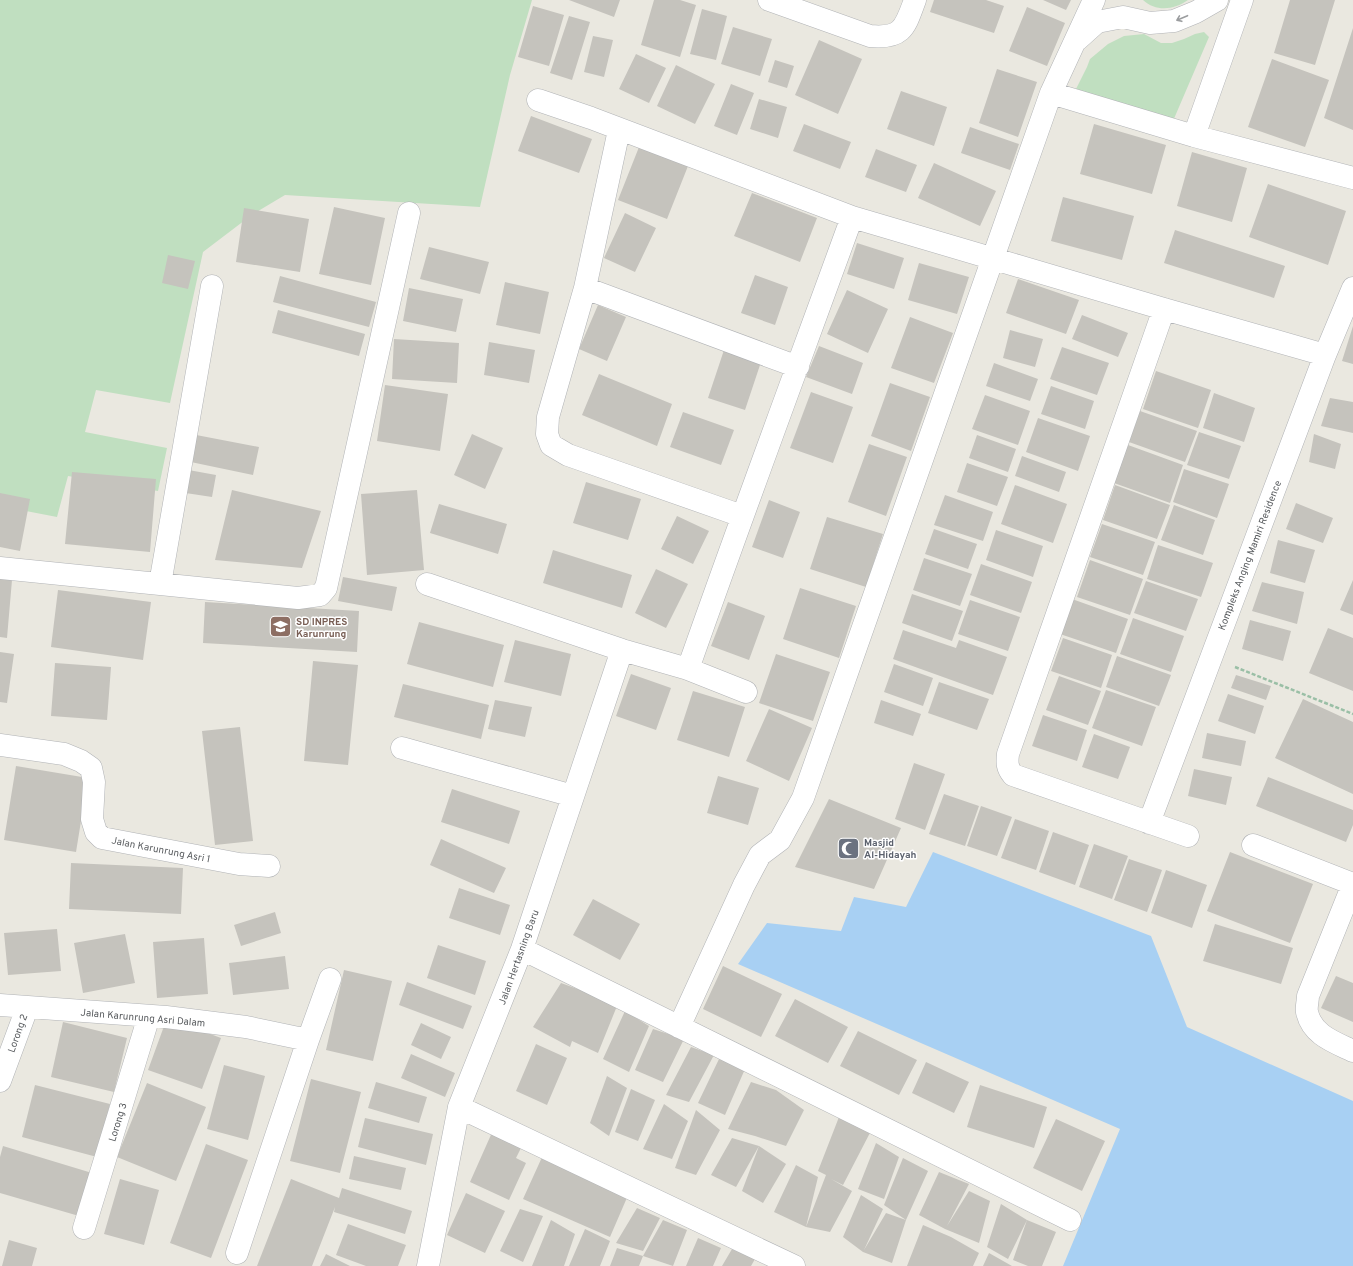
<svg xmlns="http://www.w3.org/2000/svg" width="1353" height="1266" font-family="Overpass,sans-serif">
	<style>
		.green { fill: #c0dfc0 }
		.water { fill: #a8d0f3 }
		.building { fill: #c5c3bd }
		.lines { fill: none; stroke-linecap: round; stroke-linejoin: round }
		.minor-casing { stroke: #b1b3b6; stroke-width: 23 }
		.path { stroke: #9abfa6; stroke-width: 2.5; stroke-dasharray: 4 2; stroke-linecap: butt }
		.minor { stroke: #fff; stroke-width: 22 }
		.oneway { stroke: #9b9d9f }
		.labels { text-anchor: middle; stroke-width: 3; stroke-linejoin: round; paint-order: stroke }
		.street-label { font-size: 10px; fill: #595c5f; stroke: #fff }
		.education-label { font-size: 10px; font-weight: bold; fill: #785e54; stroke: #fff; text-anchor: start }
		.worship-label { font-size: 10px; font-weight: bold; fill: #5b616d; stroke: #fff; text-anchor: start }
	</style>
	<rect width="100%" height="100%" fill="#eae8e0"/>
	<path class="green" d="M0 0H532L510 75 480 207 285 195 253 214 203 252 170 403 96 390 85 432 167 448 158 491 68 476 57 517 0 506Z
		M1143 0H1188C1174 10 1156 12 1143 0Z
		M1204 32 1209 37 1173 121 1076 89 1087 67 1090 59 1108 44 1124 36 1144 34 1161 43H1172L1184 39 1195 34Z"/>
	<path class="water" d="M933 852 1151 936 1187 1027 1353 1101V1266H1063L1120 1129 738 964 767 923 841 931 854 897 906 907Z"/>
	<path class="building" d="M569 0H620L614 17Z
		M654 0H680L696 5 680 57 641 45Z
		M934 0H986L1004 6 994 33 930 12Z
		M1043 0H1071L1066 10Z
		M1290 0H1335L1315 65 1274 53Z
		M533 6 564 15 549 66 518 57Z
		M1027 7 1065 23 1047 66 1009 51Z
		M702 9 727 16 716 60 690 54Z
		M569 16 590 22 572 80 550 73Z
		M733 27 772 39 760 76 721 64Z
		M1353 28V130L1324 118Z
		M593 36 613 40 604 77 584 72Z
		M819 40 862 59 838 114 795 95Z
		M636 54 666 68 649 103 619 89Z
		M1272 59 1329 80 1305 147 1248 127Z
		M775 60 794 66 787 88 768 82Z
		M676 65 715 84 695 124 657 106Z
		M997 69 1037 82 1018 137 979 123Z
		M731 84 754 93 737 135 714 126Z
		M901 91 947 107 934 146 887 129Z
		M759 99 787 107 778 138 750 129Z
		M531 116 592 139 579 173 518 151Z
		M804 124 851 142 840 169 793 151Z
		M1094 124 1166 145 1152 194 1080 174Z
		M970 127 1019 144 1010 170 961 153Z
		M641 142 690 161 667 219 618 200Z
		M876 149 917 165 906 192 865 177Z
		M1192 152 1247 168 1232 222 1177 206Z
		M934 163 996 191 980 226 918 198Z
		M1268 184 1346 211 1328 265 1249 237Z
		M752 193 817 218 800 262 734 236Z
		M1063 197 1134 216 1122 260 1051 241Z
		M334 207 385 218 371 285 319 274Z
		M244 208 309 219 300 272 236 262Z
		M625 213 656 228 635 272 604 258Z
		M1175 230 1285 266 1274 298 1164 263Z
		M857 243 904 258 894 289 847 274Z
		M429 247 489 262 480 294 420 279Z
		M168 255 195 261 188 289 162 283Z
		M919 263 969 277 957 314 908 300Z
		M755 275 788 287 775 325 741 313Z
		M280 276 376 302 369 327 273 302Z
		M1018 279 1079 300 1066 334 1006 313Z
		M505 282 549 292 540 334 496 325Z
		M409 288 463 299 456 332 403 321Z
		M847 290 888 309 868 353 827 334Z
		M598 305 626 317 607 361 579 349Z
		M278 310 365 334 359 356 272 333Z
		M1082 315 1128 333 1118 357 1072 339Z
		M910 317 953 333 934 383 891 368Z
		M1353 326V364L1342 361Z
		M1010 330 1043 339 1035 367 1003 358Z
		M394 339 459 343 457 383 392 379Z
		M489 342 535 350 529 383 484 375Z
		M819 346 863 363 852 394 806 377Z
		M725 347 762 359 745 410 708 398Z
		M1062 347 1109 363 1097 395 1050 379Z
		M994 363 1038 379 1030 401 986 386Z
		M1156 371 1211 390 1198 428 1143 409Z
		M599 374 672 404 657 446 582 415Z
		M890 383 930 397 911 451 871 436Z
		M385 385 448 394 440 451 377 441Z
		M1051 386 1094 401 1085 429 1041 414Z
		M811 392 853 407 833 463 790 448Z
		M1214 393 1255 408 1244 442 1203 428Z
		M985 395 1030 411 1018 445 972 429Z
		M1330 398 1353 402V433L1321 426Z
		M1140 411 1197 431 1185 462 1129 442Z
		M683 412 734 430 721 465 670 447Z
		M1038 418 1090 436 1078 471 1026 452Z
		M1199 432 1241 446 1229 479 1187 465Z
		M191 434 259 447 253 475 186 461Z
		M472 434 503 448 485 489 454 475Z
		M1314 434 1341 444 1335 469 1309 462Z
		M977 435 1016 449 1008 472 969 458Z
		M869 444 907 457 886 516 848 502Z
		M1128 445 1183 465 1170 503 1114 483Z
		M1022 456 1066 472 1059 492 1015 476Z
		M967 463 1008 477 997 506 957 492Z
		M183 469 216 475 212 497 179 492Z
		M1184 469 1229 484 1217 518 1173 502Z
		M72 472 156 479 150 552 65 544Z
		M586 482 641 499 628 540 573 523Z
		M1015 485 1067 504 1053 543 1001 524Z
		M1115 485 1170 505 1157 539 1103 520Z
		M232 490 321 511 302 568 215 560Z
		M417 490 424 570 367 575 361 494Z
		M0 493 30 499 20 551 0 547Z
		M945 495 993 512 983 541 934 525Z
		M769 500 800 512 783 558 752 547Z
		M1296 503 1333 518 1323 543 1286 529Z
		M439 504 507 524 498 554 430 533Z
		M1174 505 1215 520 1203 555 1161 540Z
		M677 516 709 531 693 564 661 549Z
		M827 517 883 534 866 587 810 569Z
		M1102 524 1155 542 1143 575 1090 557Z
		M934 529 977 544 968 569 925 554Z
		M996 530 1043 546 1033 577 986 560Z
		M1278 540 1315 550 1305 583 1270 573Z
		M1158 545 1213 563 1201 597 1147 579Z
		M553 550 632 575 622 608 543 583Z
		M924 558 972 574 960 606 913 590Z
		M1090 560 1143 579 1130 615 1077 597Z
		M981 564 1032 582 1021 613 970 595Z
		M656 569 688 584 666 628 635 613Z
		M343 577 397 587 392 611 338 601Z
		M0 578 12 580 7 638 0 637Z
		M1353 580V615L1340 610Z
		M1146 581 1198 599 1186 631 1134 613Z
		M1262 582 1304 592 1297 624 1252 611Z
		M800 588 856 606 839 658 783 639Z
		M58 590 151 602 143 660 51 647Z
		M912 594 963 611 952 641 902 623Z
		M1072 599 1128 619 1116 653 1060 634Z
		M970 600 1020 617 1008 651 958 634Z
		M205 602 359 611 357 652 203 643Z
		M728 602 765 616 749 660 711 646Z
		M1133 618 1184 636 1171 672 1120 654Z
		M1250 620 1291 631 1283 661 1242 649Z
		M419 622 504 645 493 687 407 664Z
		M1328 628 1353 638V691L1309 673Z
		M903 630 956 648 959 640 1007 657 993 695 893 659Z
		M1063 638 1112 655 1101 688 1051 671Z
		M515 640 571 654 561 696 504 682Z
		M0 652 14 654 7 703 0 702Z
		M776 654 830 672 813 721 759 703Z
		M1117 656 1171 675 1159 706 1106 687Z
		M313 661 358 665 348 765 304 761Z
		M55 663 111 667 107 720 51 716Z
		M894 664 933 678 923 706 884 692Z
		M631 674 671 688 656 730 616 716Z
		M1236 675 1271 686 1266 700 1231 688Z
		M1059 676 1101 691 1088 725 1046 710Z
		M939 682 989 699 977 730 928 713Z
		M403 684 489 705 481 739 394 717Z
		M1106 690 1156 707 1142 746 1092 728Z
		M693 691 745 707 729 757 677 740Z
		M1228 694 1264 706 1255 734 1218 721Z
		M1303 699 1353 722V794L1275 758Z
		M495 700 532 707 525 737 488 729Z
		M881 700 921 714 913 736 874 723Z
		M769 709 812 728 789 781 746 761Z
		M1043 715 1087 730 1077 761 1032 746Z
		M240 727 253 841 215 845 202 731Z
		M1207 733 1246 741 1241 766 1202 758Z
		M1094 734 1130 747 1118 779 1082 767Z
		M914 763 945 774 925 830 895 819Z
		M16 766 88 778 76 852 4 840Z
		M1194 769 1232 777 1226 805 1188 796Z
		M718 776 759 788 748 825 707 813Z
		M1268 777 1353 810V825L1346 842 1256 806Z
		M452 789 520 811 509 844 441 822Z
		M944 794 979 806 965 846 929 834Z
		M829 799 901 828 874 889 795 867Z
		M981 806 1012 817 997 856 967 846Z
		M1015 819 1049 831 1036 870 1001 858Z
		M1053 832 1089 845 1075 885 1039 872Z
		M441 839 506 868 494 893 430 865Z
		M1094 844 1128 856 1112 899 1079 887Z
		M1230 852 1313 884 1290 943 1207 911Z
		M1129 859 1162 870 1147 912 1114 900Z
		M71 863 183 868 181 914 69 909Z
		M1166 870 1207 885 1192 928 1151 913Z
		M459 888 510 905 500 935 449 918Z
		M593 899 640 924 620 960 573 935Z
		M275 912 281 933 241 946 234 925Z
		M1215 924 1293 948 1281 984 1203 961Z
		M57 929 61 971 8 975 4 933Z
		M125 934 135 983 83 993 74 943Z
		M204 938 208 994 157 998 153 942Z
		M438 945 486 961 475 995 427 978Z
		M285 956 289 989 233 995 229 963Z
		M723 966 782 994 761 1037 703 1009Z
		M344 970 392 981 373 1061 326 1050Z
		M1336 976 1353 983V1022L1321 1008Z
		M407 982 472 1006 463 1029 399 1005Z
		M561 983 594 995 617 1006 598 1053 572 1041 570 1047 533 1027Z
		M795 999 848 1027 828 1063 775 1036Z
		M625 1011 649 1026 629 1072 603 1059Z
		M167 1018 221 1038 202 1089 148 1070Z
		M63 1022 127 1038 114 1092 51 1077Z
		M421 1023 451 1037 441 1059 411 1045Z
		M653 1029 684 1039 663 1082 635 1070Z
		M858 1031 917 1060 899 1095 840 1066Z
		M536 1044 567 1058 547 1105 516 1091Z
		M691 1047 714 1055 689 1102 666 1095Z
		M411 1054 455 1073 445 1097 401 1078Z
		M719 1059 745 1069 725 1115 698 1103Z
		M926 1062 969 1082 954 1113 912 1093Z
		M224 1065 265 1076 248 1140 207 1129Z
		M607 1076 627 1088 609 1136 590 1123Z
		M311 1079 361 1092 340 1173 290 1161Z
		M376 1082 427 1097 419 1123 368 1108Z
		M751 1082 776 1090 804 1110 786 1146 755 1136 728 1129Z
		M147 1083 206 1107 176 1181 117 1157Z
		M35 1085 110 1104 97 1157 22 1137Z
		M980 1085 1047 1107 1034 1148 967 1127Z
		M631 1089 655 1100 638 1141 615 1132Z
		M664 1104 688 1121 672 1159 643 1149Z
		M696 1110 720 1130 696 1175 675 1168Z
		M839 1117 873 1127 843 1185 831 1179 852 1191 830 1232 806 1227 774 1212 796 1165 818 1177 806 1227 826 1175 818 1171Z
		M365 1118 433 1134 426 1165 358 1147Z
		M1056 1119 1105 1141 1082 1191 1033 1168Z
		M494 1128 524 1142 516 1158 526 1163 509 1200 470 1182Z
		M732 1138 759 1146 736 1187 711 1175Z
		M876 1143 899 1157 884 1199 858 1189Z
		M206 1144 248 1160 211 1258 170 1243Z
		M3 1146 92 1173 79 1216 0 1193V1157Z
		M759 1146 786 1164 763 1203 742 1191Z
		M543 1155 629 1193 610 1237 523 1199Z
		M354 1156 406 1168 401 1190 349 1179Z
		M903 1158 928 1171 906 1220 884 1205Z
		M939 1172 969 1184 947 1226 969 1191 990 1201 979 1243 945 1229 919 1215Z
		M120 1179 159 1190 144 1245 104 1234Z
		M291 1179 339 1198 342 1188 412 1211 405 1234 334 1212 335 1207 312 1266H257Z
		M466 1193 505 1211 485 1253 447 1235Z
		M861 1195 883 1209 864 1250 886 1213 906 1220 892 1263 863 1252 843 1237Z
		M1001 1204 1027 1220 1008 1259 987 1247Z
		M637 1208 660 1218 643 1251 616 1243Z
		M520 1209 543 1216 523 1262 500 1251Z
		M551 1220 575 1234 564 1266H532Z
		M663 1220 687 1230 673 1266 643 1256 639 1266H610L617 1248 643 1256Z
		M1027 1220 1056 1232 1042 1266H1028L1013 1260Z
		M348 1224 406 1245 398 1266H366L336 1255Z
		M923 1225 951 1237 979 1253 973 1266H907Z
		M585 1229 610 1241 600 1266H569Z
		M698 1238 721 1248 713 1266H686Z
		M9 1240 37 1248 32 1266H2Z
		M732 1249 755 1259 751 1266H722Z
		M989 1253 1012 1266H983Z
		M326 1254 350 1266H320Z"/>
	<g class="lines">
		<defs>
			<path id="minor" d="M769 0 870 36C903 39 905 27 915 0
				M1077 40 1097 22 1123 17 1150 23 1174 21 1196 12 1217 0
				M1051 93 1194 136 1353 178
				M538 100 591 118 852 217 1164 309 1325 355
				M619 130 585 288 548 417 547 434 551 445 568 455 742 516
				M1194 136 1242 0
				M585 288 798 367
				M1164 309 1008 754C1007 763 1007 768 1013 775L1188 836
				M0 568 298 598 320 595 326 588 409 213
				M160 584 212 286
				M427 584 622 650 688 669 746 692
				M688 669C741 518 797 368 852 217
				M0 745 64 754 81 761 91 768 94 782 92 819 96 832 102 838 239 864 269 866
				M402 748 573 796
				M1149 823 1325 355 1353 288
				M1253 845 1353 884
				M1353 884 1308 996C1308 1001 1306 1007 1307 1012 1312 1035 1334 1042 1353 1051
				M522 949 1070 1220
				M0 1005 166 1017 246 1027 308 1040
				M679 1027 744 885 760 855 780 840 803 798 1051 93 1094 0
				M0 1081 27 1008
				M459 1107 794 1266
				M84 1228 149 1016
				M237 1253 308 1040 330 979
				M428 1266 459 1107 522 949 622 650"/>
		</defs>
		<use href="#minor" class="minor-casing"/>
		<path class="path" d="M1235 667 1353 714"/>
		<use href="#minor" class="minor"/>
	</g>
	<defs><path id="oneway-shaft" d="M-6 0H5M1.5-3L5.5 0L1.5 3" fill="none" stroke-width="1.6" stroke-linecap="round" stroke-linejoin="round"/></defs>
	<use class="oneway" href="#oneway-shaft" transform="translate(1182 18) rotate(157)"/>
	<defs>
		<symbol id="school-square" viewBox="-11 -11 22 22"><rect x="-9" y="-9" width="18" height="18" rx="4" fill="#8d6e63" stroke="#fff"/><path d="M0-5L7-2L0 1L-7-2ZM-4 1L0 2.5L4 1V4Q0 6-4 4Z" fill="#fff"/></symbol>
		<symbol id="mosque-square" viewBox="-11 -11 22 22"><rect x="-9" y="-9" width="18" height="18" rx="4" fill="#6b7280" stroke="#fff"/><path d="M3.5-4.9A6 6 0 1 0 3.5 4.9A5 5 0 1 1 3.5-4.9Z" fill="#fff"/></symbol>
	</defs>
	<g fill-rule="evenodd">
		<use href="#school-square" x="268" y="614" width="25" height="25"/>
		<use href="#mosque-square" x="836" y="836" width="25" height="25"/>
	</g>
	<g class="labels">
		<g class="street-label">
			<text transform="translate(1249 555) rotate(-69)" y="4">Kompleks Anging Mamiri Residence</text>
			<text transform="translate(161 849) rotate(11)" y="4">Jalan Karunrung Asri 1</text>
			<text transform="translate(518 957) rotate(-70)" y="4">Jalan Hertasning Baru</text>
			<text transform="translate(143 1017) rotate(5)" y="4">Jalan Karunrung Asri Dalam</text>
			<text transform="translate(17 1033) rotate(-70)" y="4">Lorong 2</text>
			<text transform="translate(117 1122) rotate(-73)" y="4">Lorong 3</text>
		</g>
		<g class="education-label">
			<text x="296" y="625">SD INPRES<tspan x="296" dy="12">Karunrung</tspan></text>
		</g>
		<g class="worship-label">
			<text x="864" y="846">Masjid<tspan x="864" dy="12">Al-Hidayah</tspan></text>
		</g>
	</g>
</svg>
